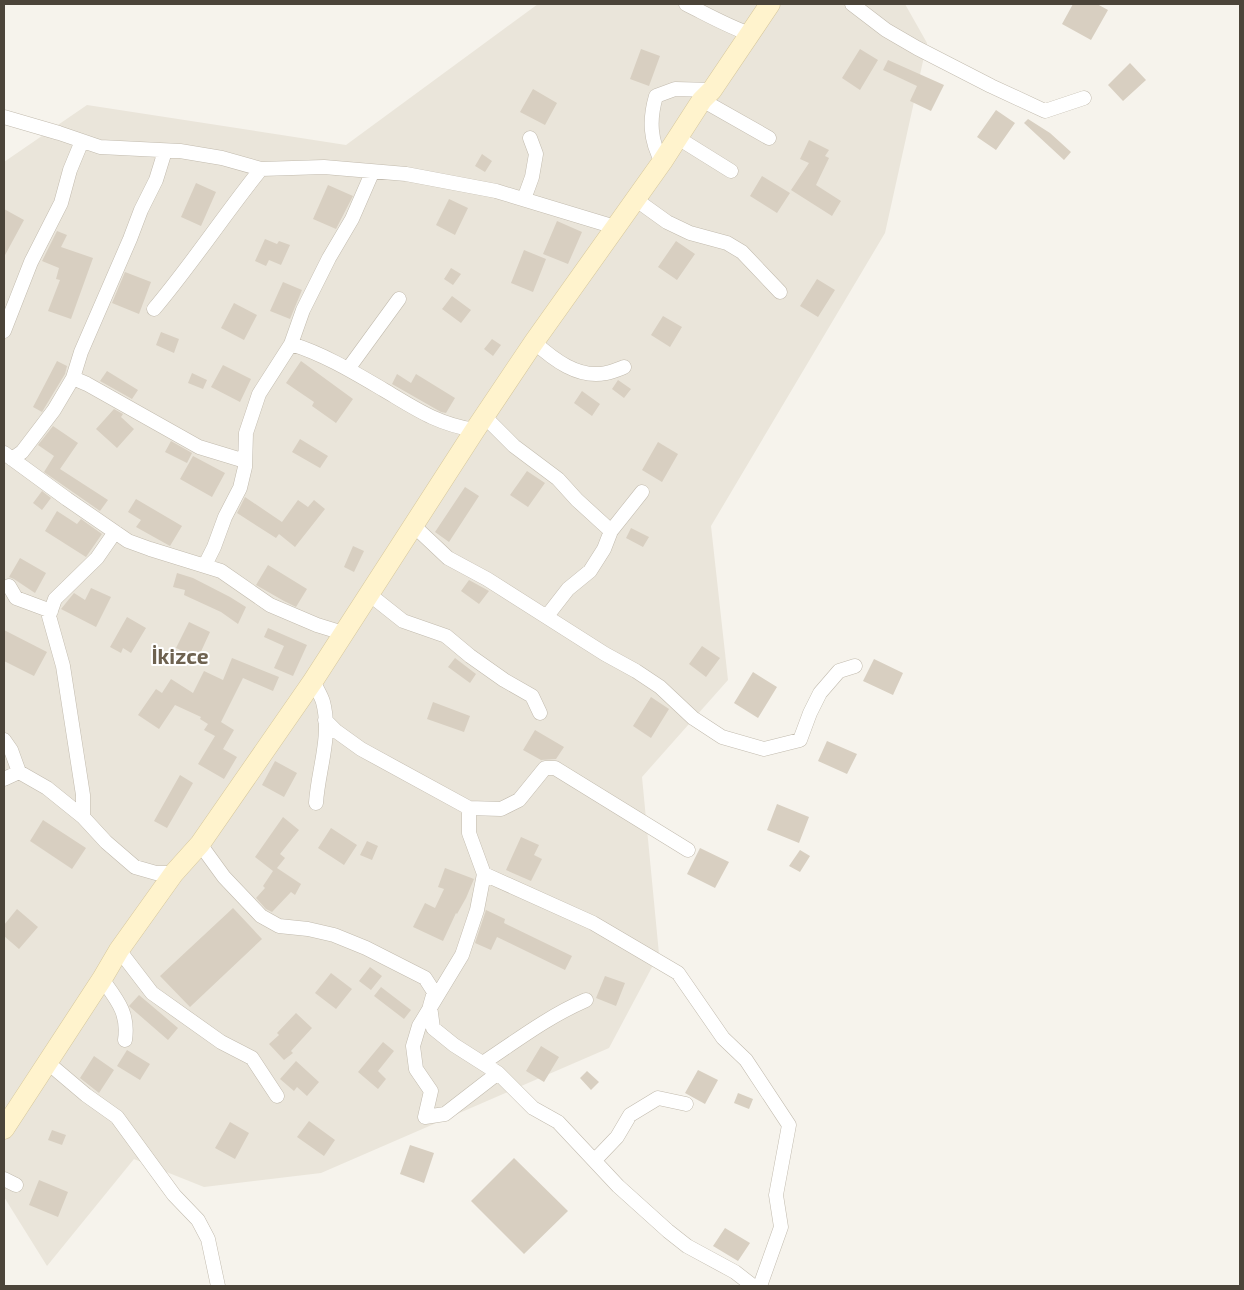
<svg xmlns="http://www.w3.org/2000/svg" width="1244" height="1290" font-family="'Exo 2',sans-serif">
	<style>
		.residential { fill: #eae5da }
		.building { fill: #d8cfc1 }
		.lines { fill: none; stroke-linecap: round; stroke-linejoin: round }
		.street-casing { stroke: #c2bbae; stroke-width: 15 }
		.secondary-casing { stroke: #d6c79b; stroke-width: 21 }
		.street { stroke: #fff; stroke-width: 14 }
		.secondary { stroke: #fff3cd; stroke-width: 20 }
		.labels { text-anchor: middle; stroke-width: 4; stroke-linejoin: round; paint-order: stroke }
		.quarter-label { font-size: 21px; font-weight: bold; fill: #6e6250; stroke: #fff }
	</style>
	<rect width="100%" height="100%" fill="#f6f3ec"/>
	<path class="residential" d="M538 4H905L927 43 885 233 711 526 728 680 642 777 659 954 609 1048 321 1173 204 1187 134 1159 47 1266 4 1197V162L87 105 346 145Z"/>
	<path class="building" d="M1073 4H1097L1108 10 1091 40 1062 24Z
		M641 49 660 56 649 86 630 79Z
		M860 49 878 60 860 90 842 78Z
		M888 60 944 85 931 111 910 101 917 86 883 70Z
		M1130 63 1146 80 1123 101 1108 85Z
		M533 89 557 103 545 125 520 112Z
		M996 110 1015 123 996 150 977 137Z
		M1028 119 1050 133 1071 152 1064 160 1024 123Z
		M809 140 829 150 825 156 829 158 816 185 841 201 832 216 791 190 809 163 800 159Z
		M482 154 492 161 485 172 475 166Z
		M762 176 790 193 777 213 750 196Z
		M196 183 216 192 201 226 181 217Z
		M328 185 353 196 336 229 313 219Z
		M449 199 468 208 455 235 436 225Z
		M4 209 24 220 4 257Z
		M557 221 582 232 568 264 543 254Z
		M57 231 67 235 61 247 93 258 71 319 48 311 60 280 56 279 59 268 42 261Z
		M265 239 277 244 279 241 290 245 281 265 269 260 266 266 255 261Z
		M676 241 695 254 677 280 658 267Z
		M524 250 546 259 533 292 511 283Z
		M451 268 461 274 453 285 444 279Z
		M125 272 151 282 139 314 112 303Z
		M817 279 835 290 818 317 800 306Z
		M283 282 302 290 290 319 270 311Z
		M452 296 471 310 461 323 442 309Z
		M234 303 257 315 244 340 221 328Z
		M663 316 682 327 670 347 651 335Z
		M161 332 179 339 174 353 156 345Z
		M492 339 501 345 493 356 484 349Z
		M57 361 67 366 65 374 42 412 33 407Z
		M301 361 353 399 336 423 312 406 314 402 286 383Z
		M223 365 251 379 240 402 211 387Z
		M107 371 138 390 132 399 100 381Z
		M192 373 207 380 203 389 188 383Z
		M397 374 411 383 416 374 455 398 446 413 441 412 392 384Z
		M618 380 631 389 624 398 612 389Z
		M582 391 600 404 592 416 574 403Z
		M114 409 123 414 121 417 134 429 117 448 96 429Z
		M53 426 78 443 60 469 108 500 100 511 44 472 54 456 38 445Z
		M300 439 328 456 320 468 292 452Z
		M171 441 192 453 187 463 165 452Z
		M658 442 678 454 662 482 642 470Z
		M193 456 225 473 212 497 180 479Z
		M527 471 545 483 528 507 510 495Z
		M465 487 479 496 449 542 435 532Z
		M42 491 51 498 42 510 33 503Z
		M245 497 282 522 298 500 308 507 314 500 325 509 295 547 279 534 276 538 237 513Z
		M136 499 182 526 170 546 136 527 141 520 128 512Z
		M57 511 77 524 81 519 102 534 86 557 45 531Z
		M631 528 649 537 643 547 626 538Z
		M353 546 364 551 354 572 344 567Z
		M20 558 46 573 35 593 14 579 9 577Z
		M268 565 307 589 296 607 284 601 256 585Z
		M177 573 193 578 230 597 246 607 238 624 221 612 184 595 185 590 173 587Z
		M469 580 489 591 479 604 461 591Z
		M91 588 111 597 96 627 61 609 74 593 85 600Z
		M127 617 146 628 131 653 123 648 121 653 110 647Z
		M189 622 210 632 198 658 176 648Z
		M268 628 307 645 293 676 274 668 284 646 264 637Z
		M4 630 47 652 34 676 4 661Z
		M702 646 720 658 706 677 689 664Z
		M232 658 279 677 273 691 243 678 221 722 234 730 223 749 237 757 224 779 198 764 215 736 204 730 208 724 200 719 201 717 175 705 159 729 138 715 156 689 162 693 171 679 193 693 204 671 223 680Z
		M455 658 476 674 470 683 448 667Z
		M874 659 903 673 893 695 863 681Z
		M753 672 777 687 758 718 734 703Z
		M651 697 669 709 651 738 633 726Z
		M433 702 470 716 464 732 427 719Z
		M535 730 564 747 556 759 541 760 523 750Z
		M827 741 857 754 847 774 818 761Z
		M275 761 297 773 284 797 262 785Z
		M180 775 193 783 167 828 154 821Z
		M777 804 809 817 799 843 767 830Z
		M283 817 299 830 280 854 285 858 277 868 301 884 295 895 291 892 272 912 266 909 256 898 265 888 263 886 273 871 255 857Z
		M43 820 86 848 72 869 30 841Z
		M331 828 357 845 344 865 318 848Z
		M521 837 539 845 534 855 542 859 531 881 506 870Z
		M367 841 378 846 372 860 360 855Z
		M700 848 729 862 715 888 687 874Z
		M800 850 810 856 800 872 789 866Z
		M445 868 474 879 466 898 457 914 456 913 443 941 413 927 425 903 435 908 444 889 438 887Z
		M233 908 262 939 190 1007 160 976Z
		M17 909 38 927 19 949 4 936V925Z
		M486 910 505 919 504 923 572 956 565 970 497 937 491 950 475 943Z
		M370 967 382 976 371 990 359 981Z
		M331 973 352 989 336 1009 315 993Z
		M605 976 625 983 616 1006 596 998Z
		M381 987 411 1010 404 1019 374 996Z
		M139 995 178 1028 168 1040 130 1007 129 1006Z
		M296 1013 312 1028 291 1051 293 1053 284 1060 269 1044 279 1035 277 1033Z
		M383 1042 394 1051 378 1071 386 1079 378 1089 358 1072Z
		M541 1046 559 1057 544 1082 526 1071Z
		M127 1050 150 1064 140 1080 117 1066Z
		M94 1056 114 1070 99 1093 80 1078Z
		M296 1061 319 1082 307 1096 297 1087 294 1091 280 1079Z
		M698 1070 718 1080 705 1104 685 1093Z
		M587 1071 599 1082 591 1090 580 1078Z
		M738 1093 753 1099 749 1109 734 1103Z
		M309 1121 335 1140 324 1156 297 1137Z
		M230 1122 249 1133 235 1159 215 1148Z
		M52 1130 66 1135 62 1145 48 1140Z
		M410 1145 434 1153 424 1183 400 1174Z
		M514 1158 568 1211 524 1254 471 1201Z
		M39 1180 68 1192 58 1217 29 1205Z
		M725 1228 750 1243 738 1261 713 1246Z"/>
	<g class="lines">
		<defs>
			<path id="street" d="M686 4C708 15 727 26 750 34
				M852 4 886 30 917 48 991 86 1045 111 1084 98
				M702 100 769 138
				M4 117 59 133 100 147 180 151 222 158 261 169 324 167 406 174 496 191 615 227
				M678 138 731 171
				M662 162C650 140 649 120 656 96L675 89 712 90
				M524 199 532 177 536 154 530 138
				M635 199 667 222 690 233 727 243 742 252 780 292
				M154 309C192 264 224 215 261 169
				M4 331 31 262 61 203 70 170 82 141
				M534 342C553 359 578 379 606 373 612 372 619 369 624 367
				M291 344C324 354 355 373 384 390 416 409 437 424 475 430
				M348 369 399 299
				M73 378 87 384 199 447 245 461
				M484 416 514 446 558 479 577 500 611 531
				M4 453 67 499 128 541 150 549 221 571 270 605 317 625 343 633
				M12 459 22 452 54 410 73 378 81 352 130 239 141 210 156 180 165 151
				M413 525 448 558 487 579 605 654 636 671 660 687 693 718 722 737 764 749 800 740 810 713 820 693 839 671 855 666
				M205 565 214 547 225 517 240 488 245 467 246 433 259 394 291 344 303 310 329 258 352 219 372 173
				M9 586 16 598 51 611
				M369 594 403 621 446 636 470 656 504 680 532 696 540 713
				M547 616 568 589 590 571 604 549 611 531 642 492
				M313 681C316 688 321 695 323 702 332 736 318 770 316 803
				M325 720 336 731 361 749 469 808 501 809 519 800 545 768H555L688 850
				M4 740 11 750 19 772
				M4 779 19 772 47 788 83 817 106 842 135 867 156 873H174
				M469 808V833L484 874 477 910 462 955 419 1026 413 1046 416 1069 431 1091 425 1117 445 1114 498 1073
				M83 817V795L63 666 49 616 55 599 97 558 115 532
				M200 844 224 877 261 916 279 926 308 929 334 935 366 948 425 978 434 992 430 1006 433 1028 454 1045 498 1073 533 1108 558 1122 618 1186 668 1231 687 1246 735 1272 753 1286
				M484 874 593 923 678 973 723 1038 746 1060 789 1125 776 1195 781 1227 760 1286
				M119 950 152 993 221 1042 252 1058 277 1096
				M102 979C117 1000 129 1013 125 1040
				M47 1062 86 1095 117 1117 174 1195 198 1220 208 1239 218 1286
				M483 1063C516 1041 549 1016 586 1000
				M595 1160 617 1137 630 1115 658 1098 686 1104
				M4 1179 16 1185"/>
			<path id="secondary" d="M4 1129 102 979 119 950 174 873 200 844 313 681 475 430 534 342 662 162 702 100 712 90 770 4"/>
		</defs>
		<use href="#street" class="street-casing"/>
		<use href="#secondary" class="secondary-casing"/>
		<use href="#street" class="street"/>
		<use href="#secondary" class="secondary"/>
	</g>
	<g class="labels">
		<g class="quarter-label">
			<text x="180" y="664">İkizce</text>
		</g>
	</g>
	<rect width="1244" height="1290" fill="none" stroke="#4b4439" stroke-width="10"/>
</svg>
